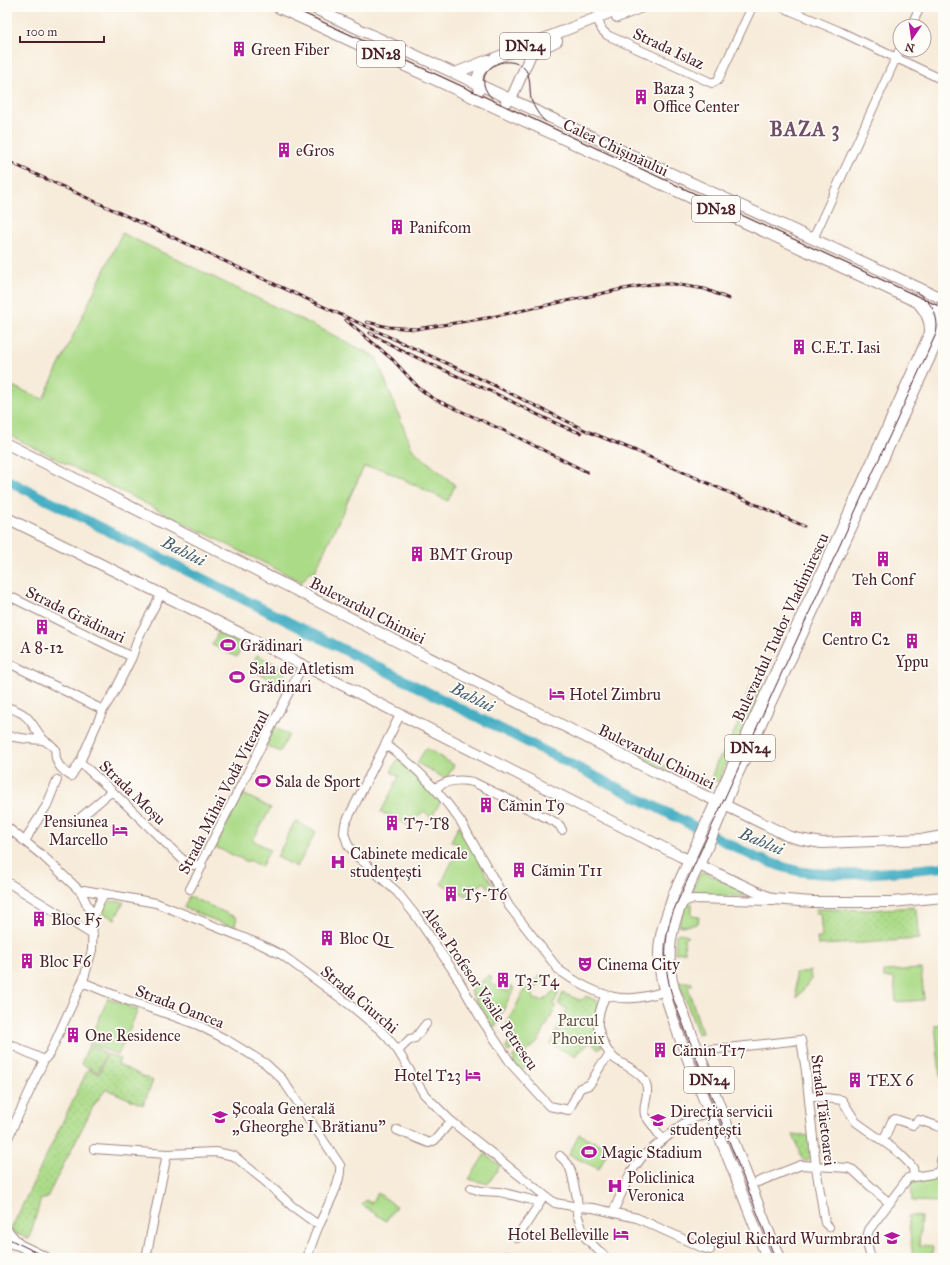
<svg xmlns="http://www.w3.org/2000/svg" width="950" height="1265" font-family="'IM FELL Great Primer',serif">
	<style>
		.grass { fill: #acdb88; stroke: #7b7d5a }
		.park { fill: url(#park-dots); stroke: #7b7d5a }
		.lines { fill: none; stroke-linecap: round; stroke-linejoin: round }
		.river { stroke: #44aec3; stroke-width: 10 }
		.minor-casing { stroke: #a08582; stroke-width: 10 }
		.major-casing { stroke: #a08582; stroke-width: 12 }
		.minor { stroke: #fff; stroke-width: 8 }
		.major { stroke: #fff; stroke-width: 10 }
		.tram { stroke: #4a1f2b; stroke-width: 1 }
		.rail-casing { stroke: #4a1f2b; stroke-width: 3 }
		.rail { stroke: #fdfcf7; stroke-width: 1.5; stroke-dasharray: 4.5; stroke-linecap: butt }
		.labels { text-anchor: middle; stroke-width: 3.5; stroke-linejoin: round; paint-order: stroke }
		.shield { fill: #fdfcf7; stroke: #806168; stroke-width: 1 }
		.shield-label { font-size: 15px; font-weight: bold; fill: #4a1f2b }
		.street-label { font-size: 16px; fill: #4a1f2b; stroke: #fdfcf7 }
		.poi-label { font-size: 16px; fill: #4a1f2b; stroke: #fdfcf7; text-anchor: start }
		.park-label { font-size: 16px; fill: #675747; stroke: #fdfcf7 }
		.water-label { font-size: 17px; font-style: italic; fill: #475f6f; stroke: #fdfcf7 }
		.district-label { font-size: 20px; font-weight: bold; letter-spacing: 1px; fill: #714e67; stroke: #fdfcf7 }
	</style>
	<defs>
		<pattern id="park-dots" width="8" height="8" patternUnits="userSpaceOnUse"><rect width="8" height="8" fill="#acdb88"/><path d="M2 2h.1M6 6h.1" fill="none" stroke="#96bc76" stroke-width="1.8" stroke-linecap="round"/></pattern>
	</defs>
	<rect width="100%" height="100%" fill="#fdfcf7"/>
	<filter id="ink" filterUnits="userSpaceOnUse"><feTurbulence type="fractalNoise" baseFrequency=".025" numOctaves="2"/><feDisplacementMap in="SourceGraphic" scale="8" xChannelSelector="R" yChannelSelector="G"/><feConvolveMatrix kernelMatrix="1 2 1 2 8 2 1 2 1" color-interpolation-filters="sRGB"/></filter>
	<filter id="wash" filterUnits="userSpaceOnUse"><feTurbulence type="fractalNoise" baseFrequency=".012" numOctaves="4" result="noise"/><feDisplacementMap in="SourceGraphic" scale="16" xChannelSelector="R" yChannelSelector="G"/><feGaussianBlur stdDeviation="0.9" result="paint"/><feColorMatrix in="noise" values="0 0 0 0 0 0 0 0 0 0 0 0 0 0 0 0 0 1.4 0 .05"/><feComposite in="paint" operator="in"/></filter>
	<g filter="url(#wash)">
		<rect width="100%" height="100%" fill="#f7ebd9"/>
		<path class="grass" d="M122 233 323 330 376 357 412 449 455 485 448 501 382 469 364 467 314 573 310 571 302 582 7 434V384L43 399Z
			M218 632 243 645 237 657 212 645Z
			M257 655 287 669 279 684 250 669Z
			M754 685 763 690 732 757 730 756 720 777 722 778 720 781H715L712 776C714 769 717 759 723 754L750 700 746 697 750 687Z
			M274 727 289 735 280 752 266 745Z
			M426 748 454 765 446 779 417 763Z
			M637 752 678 772 677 774H674L634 755V754Z
			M398 758 414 773 441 801 431 818 424 811 408 825 381 812 399 776 391 772Z
			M243 794 271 808 253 840 270 850 261 867 249 860 248 862 215 847Z
			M295 821 316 832 297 867 277 857Z
			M459 825 493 886 490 889 484 882 467 896 441 884 460 845 451 841Z
			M704 872 744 891 745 896 697 895 693 894 692 891 699 875Z
			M189 896 237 918 234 928 184 908Z
			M111 901 124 902 115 919 103 913 106 903Z
			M692 903V916L699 917 698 923 693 925 679 926V924L685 906Z
			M679 933 684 934 688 937 684 938 685 952 675 953 676 935Z
			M921 969 924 1000 896 1002 894 978H884V971Z
			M810 971 811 979 797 998 795 973Z
			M489 975 492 978 490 983 508 992 511 986 514 988 495 1027 492 1026 470 991Z
			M541 975 545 976 544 979 545 980 532 991 534 999 543 1001 555 990 559 992 553 1005 556 1007 538 1042 522 1056 529 1065 520 1071 512 1062 515 1060 512 1057 518 1053 514 1048 508 1052 506 1048 513 1032 505 1028 524 990Z
			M679 982H686L692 983V986L688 987 702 1033 698 1034Z
			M108 998 138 1010 118 1055 89 1043Z
			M943 1024V1076H940L935 1025Z
			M579 1134 609 1149 599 1169 569 1155Z
			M485 1154 500 1166 488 1184 469 1179Z
			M943 1175V1202L912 1201 911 1179Z
			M378 1193 396 1206 386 1221 362 1205 366 1200 371 1203Z
			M908 1216 921 1217 919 1245 933 1246 932 1257 943 1258H913Z"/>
		<path class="park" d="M914 907 916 910 919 939 863 943 818 945 817 938H822L820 913H815L816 909 871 910Z
			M563 993 577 999 582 1000 586 996 597 1001 600 1005 602 1047 598 1050 591 1042 575 1056 550 1044 567 1009 558 1004Z
			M89 1045 106 1053 98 1072 81 1064Z
			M107 1054 120 1059 118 1064 153 1081 143 1105 106 1089 94 1105 46 1199H41L29 1239 10 1231 88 1069 99 1074Z
			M793 1134 810 1136 812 1156 809 1161H804L802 1159Z"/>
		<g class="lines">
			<path class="river" d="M7 480 757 858C773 863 788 870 804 872 850 878 898 871 943 867"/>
		</g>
	</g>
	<g filter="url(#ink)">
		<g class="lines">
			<defs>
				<path id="minor" d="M782 7 839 31 943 80
					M597 18 602 30 607 35 712 83 718 80 752 7
					M911 26 920 7
					M813 239 900 49
					M7 595 132 657
					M7 662 103 710
					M7 707C32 715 29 722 43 739 46 743 52 744 55 749 56 751 55 755 56 758 57 765 65 773 71 776L80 762 103 710 115 691 132 657 138 638 161 594
					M400 715 345 824 344 833 348 845 358 857 397 892 416 916 454 972 480 1017 512 1065 549 1106 569 1110 580 1088 589 1085 592 1081 601 1065 611 1054
					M7 736 28 739 43 740
					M385 744C415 765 440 792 461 822L509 906 559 970C580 985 607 1001 634 998 646 997 658 993 671 990
					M80 762 112 791 182 859 191 865H200
					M435 789C445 780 460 779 473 782L555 822 560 826 562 830
					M80 818 112 791
					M7 827 44 857 81 892 93 917 92 950 84 978 50 1053 44 1060 7 1140
					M25 842 30 832 47 805 57 780
					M7 882 93 935
					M190 889 202 866 200 865 303 665
					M81 892 84 890 156 903 262 945 282 955 350 1005 379 1029 388 1038 398 1051 424 1094 451 1121 544 1195 555 1203 578 1207 593 1208 637 1218 703 1248 710 1250
					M680 905 688 900 693 899 773 901
					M93 917 101 899 106 894
					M82 982 129 1001 162 1012 198 1025 227 1040 266 1064 282 1079 340 1165C342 1183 327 1206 320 1223 315 1234 311 1246 307 1258
					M605 996C602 1004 597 1017 598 1026 600 1037 606 1052 615 1059 625 1066 638 1070 645 1081 651 1094 642 1104 645 1115L663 1140
					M7 1043 44 1060
					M398 1051 410 1039 415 1038 426 1024
					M698 1051 801 1040 806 1071 816 1167 825 1223 829 1227
					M809 1096 842 1100 856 1122 898 1152 908 1162 913 1168 914 1176
					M397 1130 429 1143 435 1140 451 1121
					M883 1141 892 1121 895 1119 913 1125 919 1120 943 1128
					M94 1149 167 1154 216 1152 234 1156 267 1183 292 1206 314 1222 320 1224
					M560 1156 568 1164 571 1171 577 1198 578 1207 577 1214 585 1237 606 1258
					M943 1165 941 1161 943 1153
					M758 1182 801 1165 848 1168 853 1170 881 1196 890 1203
					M471 1188 481 1191 500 1192 540 1202
					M613 1212 631 1172 642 1157 684 1123 709 1111
					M517 1238 543 1198
					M146 1258 167 1154
					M505 1258 506 1256
					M871 1258C868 1247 865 1240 869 1230L908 1178 937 1173 943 1165"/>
				<path id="major" d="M277 7 943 314
					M311 7 943 299
					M617 17 642 7
					M455 73 488 60
					M479 90C474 71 482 68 495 58L624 7
					M506 102 511 99 531 54 557 41
					M919 304C926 312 931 321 930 333
					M7 444 627 758C680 785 735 809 788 836L799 839 822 843 926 839 943 836
					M7 518 210 618 680 856 759 893 773 899 812 902H892L943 897
					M7 1231 19 1245
					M7 1242 19 1245 46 1258
					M767 1258C748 1209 730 1160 709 1112 698 1084 686 1056 676 1027 668 1004 660 982 659 957 658 934 668 914 674 893L848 515 943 304
					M779 1258 674 989C659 937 685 895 706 850 716 827 725 805 734 782L943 329"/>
			</defs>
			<use href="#minor" class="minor-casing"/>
			<use href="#major" class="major-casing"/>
			<use href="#minor" class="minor"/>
			<use href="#major" class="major"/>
			<path class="tram" d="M290 7 943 308
				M492 98C468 75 501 51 523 67 532 74 529 90 531 99 534 108 539 116 546 122
				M7 1238 48 1258
				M775 1258 674 1001C663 969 662 936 676 905L936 334C940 316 931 301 916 292"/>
			<defs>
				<path id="rail" d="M7 161 483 380 587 431 636 451 804 526
					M346 320 393 360 419 388 432 398 507 432 587 472
					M367 322 388 327 416 329 487 318 618 290 652 284H673L705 289 729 299
					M370 333C408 356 450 372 490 391 521 405 549 423 581 433"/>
			</defs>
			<use href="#rail" class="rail-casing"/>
			<use href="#rail" class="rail"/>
		</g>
	</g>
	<defs>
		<symbol id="building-bare" viewBox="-9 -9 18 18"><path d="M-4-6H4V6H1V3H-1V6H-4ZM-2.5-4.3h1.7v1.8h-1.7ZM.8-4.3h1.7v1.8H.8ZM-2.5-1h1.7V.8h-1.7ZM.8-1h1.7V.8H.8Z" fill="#b5179e" stroke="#fdfcf7" stroke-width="2.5" paint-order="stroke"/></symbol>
		<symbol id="stadium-bare" viewBox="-9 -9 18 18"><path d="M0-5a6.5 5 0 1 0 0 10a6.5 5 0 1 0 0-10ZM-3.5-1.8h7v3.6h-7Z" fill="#b5179e" stroke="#fdfcf7" stroke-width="2.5" paint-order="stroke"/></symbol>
		<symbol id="hotel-bare" viewBox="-9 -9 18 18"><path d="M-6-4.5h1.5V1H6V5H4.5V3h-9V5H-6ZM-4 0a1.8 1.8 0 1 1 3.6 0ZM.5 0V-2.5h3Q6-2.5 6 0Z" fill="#b5179e" stroke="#fdfcf7" stroke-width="2.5" paint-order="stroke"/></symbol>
		<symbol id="hospital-bare" viewBox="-9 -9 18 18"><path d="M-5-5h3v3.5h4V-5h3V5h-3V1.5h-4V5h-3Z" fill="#b5179e" stroke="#fdfcf7" stroke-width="2.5" paint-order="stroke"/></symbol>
		<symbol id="theatre-bare" viewBox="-9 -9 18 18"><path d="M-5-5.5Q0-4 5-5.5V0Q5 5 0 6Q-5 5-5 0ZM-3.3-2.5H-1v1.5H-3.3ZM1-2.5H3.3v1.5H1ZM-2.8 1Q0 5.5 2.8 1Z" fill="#b5179e" stroke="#fdfcf7" stroke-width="2.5" paint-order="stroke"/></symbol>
		<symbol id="school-bare" viewBox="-9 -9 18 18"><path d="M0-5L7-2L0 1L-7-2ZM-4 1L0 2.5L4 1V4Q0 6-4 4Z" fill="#b5179e" stroke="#fdfcf7" stroke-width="2.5" paint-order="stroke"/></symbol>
		<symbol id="university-bare" viewBox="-9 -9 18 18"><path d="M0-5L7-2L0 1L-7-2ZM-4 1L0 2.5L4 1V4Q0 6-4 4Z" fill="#b5179e" stroke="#fdfcf7" stroke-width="2.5" paint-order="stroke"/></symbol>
	</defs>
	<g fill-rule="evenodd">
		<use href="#building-bare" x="228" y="38" width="22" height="22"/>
		<use href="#building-bare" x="630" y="86" width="22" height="22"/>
		<use href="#building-bare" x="273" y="139" width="22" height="22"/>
		<use href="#building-bare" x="386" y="216" width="22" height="22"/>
		<use href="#building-bare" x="788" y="336" width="22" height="22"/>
		<use href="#building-bare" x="406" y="543" width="22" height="22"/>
		<use href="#building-bare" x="872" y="548" width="22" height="22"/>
		<use href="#building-bare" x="845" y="608" width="22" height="22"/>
		<use href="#building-bare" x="31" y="616" width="22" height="22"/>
		<use href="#building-bare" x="901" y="630" width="22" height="22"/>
		<use href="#stadium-bare" x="217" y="634" width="22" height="22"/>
		<use href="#stadium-bare" x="226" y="666" width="22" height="22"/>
		<use href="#hotel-bare" x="546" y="683" width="22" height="22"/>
		<use href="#stadium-bare" x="252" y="770" width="22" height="22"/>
		<use href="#building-bare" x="475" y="794" width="22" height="22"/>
		<use href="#building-bare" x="381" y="812" width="22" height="22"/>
		<use href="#hotel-bare" x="109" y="819" width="22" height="22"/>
		<use href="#hospital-bare" x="327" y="851" width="22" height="22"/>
		<use href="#building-bare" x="508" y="859" width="22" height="22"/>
		<use href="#building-bare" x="440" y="883" width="22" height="22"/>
		<use href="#building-bare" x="28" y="908" width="22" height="22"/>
		<use href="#building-bare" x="316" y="927" width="22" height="22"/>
		<use href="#building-bare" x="16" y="950" width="22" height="22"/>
		<use href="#theatre-bare" x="574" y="953" width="22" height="22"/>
		<use href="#building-bare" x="492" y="969" width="22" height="22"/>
		<use href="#building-bare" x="62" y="1024" width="22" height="22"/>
		<use href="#building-bare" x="649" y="1039" width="22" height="22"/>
		<use href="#hotel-bare" x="462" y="1064" width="22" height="22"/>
		<use href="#building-bare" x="844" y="1069" width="22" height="22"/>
		<use href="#school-bare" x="209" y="1106" width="22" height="22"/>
		<use href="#university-bare" x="647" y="1109" width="22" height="22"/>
		<use href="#stadium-bare" x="578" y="1141" width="22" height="22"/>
		<use href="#hospital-bare" x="604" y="1175" width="22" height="22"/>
		<use href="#hotel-bare" x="610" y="1223" width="22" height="22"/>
		<use href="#school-bare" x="881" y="1227" width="22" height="22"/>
	</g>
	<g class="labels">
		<g class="shield">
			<rect x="500" y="33" width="50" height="26" rx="3"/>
			<rect x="357" y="41" width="48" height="26" rx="3"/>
			<rect x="692" y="196" width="48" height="26" rx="3"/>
			<rect x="725" y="735" width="50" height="26" rx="3"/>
			<rect x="684" y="1067" width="50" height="26" rx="3"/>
		</g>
		<g class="shield-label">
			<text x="525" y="51">DN24</text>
			<text x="381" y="59">DN28</text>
			<text x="716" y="214">DN28</text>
			<text x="750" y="753">DN24</text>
			<text x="709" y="1085">DN24</text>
		</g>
		<g class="street-label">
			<text transform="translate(669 48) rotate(25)" y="6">Strada Islaz</text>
			<text transform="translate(616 147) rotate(25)" y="6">Calea Chișinăului</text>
			<text transform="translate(368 610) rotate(27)" y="6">Bulevardul Chimiei</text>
			<text transform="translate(76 614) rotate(26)" y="6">Strada Grădinari</text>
			<text transform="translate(780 627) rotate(-65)" y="6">Bulevardul Tudor Vladimirescu</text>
			<text transform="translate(657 756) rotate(26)" y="6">Bulevardul Chimiei</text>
			<text transform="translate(133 792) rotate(44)" y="6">Strada Moșu</text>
			<text transform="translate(223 792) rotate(-63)" y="6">Strada Mihai Vodă Viteazul</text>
			<text transform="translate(481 988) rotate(56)" y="6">Aleea Profesor Vasile Petrescu</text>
			<text transform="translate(360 999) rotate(40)" y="6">Strada Ciurchi</text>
			<text transform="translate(180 1006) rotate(21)" y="6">Strada Oancea</text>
			<text transform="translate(824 1110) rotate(83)" y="6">Strada Tăietoarei</text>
		</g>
		<g class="poi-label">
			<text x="251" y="55">Green Fiber</text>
			<text x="653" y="94">Baza 3<tspan x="653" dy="18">Office Center</tspan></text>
			<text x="296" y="156">eGros</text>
			<text x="409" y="233">Panifcom</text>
			<text x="811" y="353">C.E.T. Iasi</text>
			<text x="429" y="560">BMT Group</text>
			<text x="883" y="585" text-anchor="middle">Teh Conf</text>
			<text x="856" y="645" text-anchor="middle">Centro C2</text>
			<text x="240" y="651">Grădinari</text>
			<text x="42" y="653" text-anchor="middle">A 8-12</text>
			<text x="912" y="667" text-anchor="middle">Yppu</text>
			<text x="249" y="674">Sala de Atletism<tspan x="249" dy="18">Grădinari</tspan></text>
			<text x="569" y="700">Hotel Zimbru</text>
			<text x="275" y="787">Sala de Sport</text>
			<text x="498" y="811">Cămin T9</text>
			<text x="108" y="827" text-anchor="end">Pensiunea<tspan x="108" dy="18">Marcello</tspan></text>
			<text x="404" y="829">T7-T8</text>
			<text x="350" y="859">Cabinete medicale<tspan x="350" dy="18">studențești</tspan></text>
			<text x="531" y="876">Cămin T11</text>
			<text x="463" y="900">T5-T6</text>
			<text x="51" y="925">Bloc F5</text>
			<text x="339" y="944">Bloc Q1</text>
			<text x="39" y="967">Bloc F6</text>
			<text x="597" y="970">Cinema City</text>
			<text x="515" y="986">T3-T4</text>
			<text x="85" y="1041">One Residence</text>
			<text x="672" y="1056">Cămin T17</text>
			<text x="461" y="1081" text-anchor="end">Hotel T23</text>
			<text x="867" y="1086">TEX 6</text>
			<text x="232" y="1114">Școala Generală<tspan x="232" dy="18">„Gheorghe I. Brătianu”</tspan></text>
			<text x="670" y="1117">Direcția servicii<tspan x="670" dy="18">studențești</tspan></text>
			<text x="601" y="1158">Magic Stadium</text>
			<text x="627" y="1183">Policlinica<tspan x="627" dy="18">Veronica</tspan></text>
			<text x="609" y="1240" text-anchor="end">Hotel Belleville</text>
			<text x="880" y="1244" text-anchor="end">Colegiul Richard Wurmbrand</text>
		</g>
		<g class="park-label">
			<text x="578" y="1026">Parcul<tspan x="578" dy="18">Phoenix</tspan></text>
		</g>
		<g class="water-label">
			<text transform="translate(184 551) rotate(27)" y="6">Bahlui</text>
			<text transform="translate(473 697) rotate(27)" y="6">Bahlui</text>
			<text transform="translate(762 841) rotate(23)" y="6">Bahlui</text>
		</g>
		<g class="district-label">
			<text x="805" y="136">BAZA 3</text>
		</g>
	</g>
	<rect width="950" height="1265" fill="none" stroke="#fdfcf7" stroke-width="24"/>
	<g transform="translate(912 38) rotate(193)"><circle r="19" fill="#fdfcf7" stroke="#b5a4a5"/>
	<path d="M0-3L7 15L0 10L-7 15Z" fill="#b5179e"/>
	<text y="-6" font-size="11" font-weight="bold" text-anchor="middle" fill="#4a1f2b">N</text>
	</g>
	<path d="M20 36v6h84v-6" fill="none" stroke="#4a1f2b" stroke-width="2"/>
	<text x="26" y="36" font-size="12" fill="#4a1f2b" stroke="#fdfcf7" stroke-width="3" paint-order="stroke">100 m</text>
</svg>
